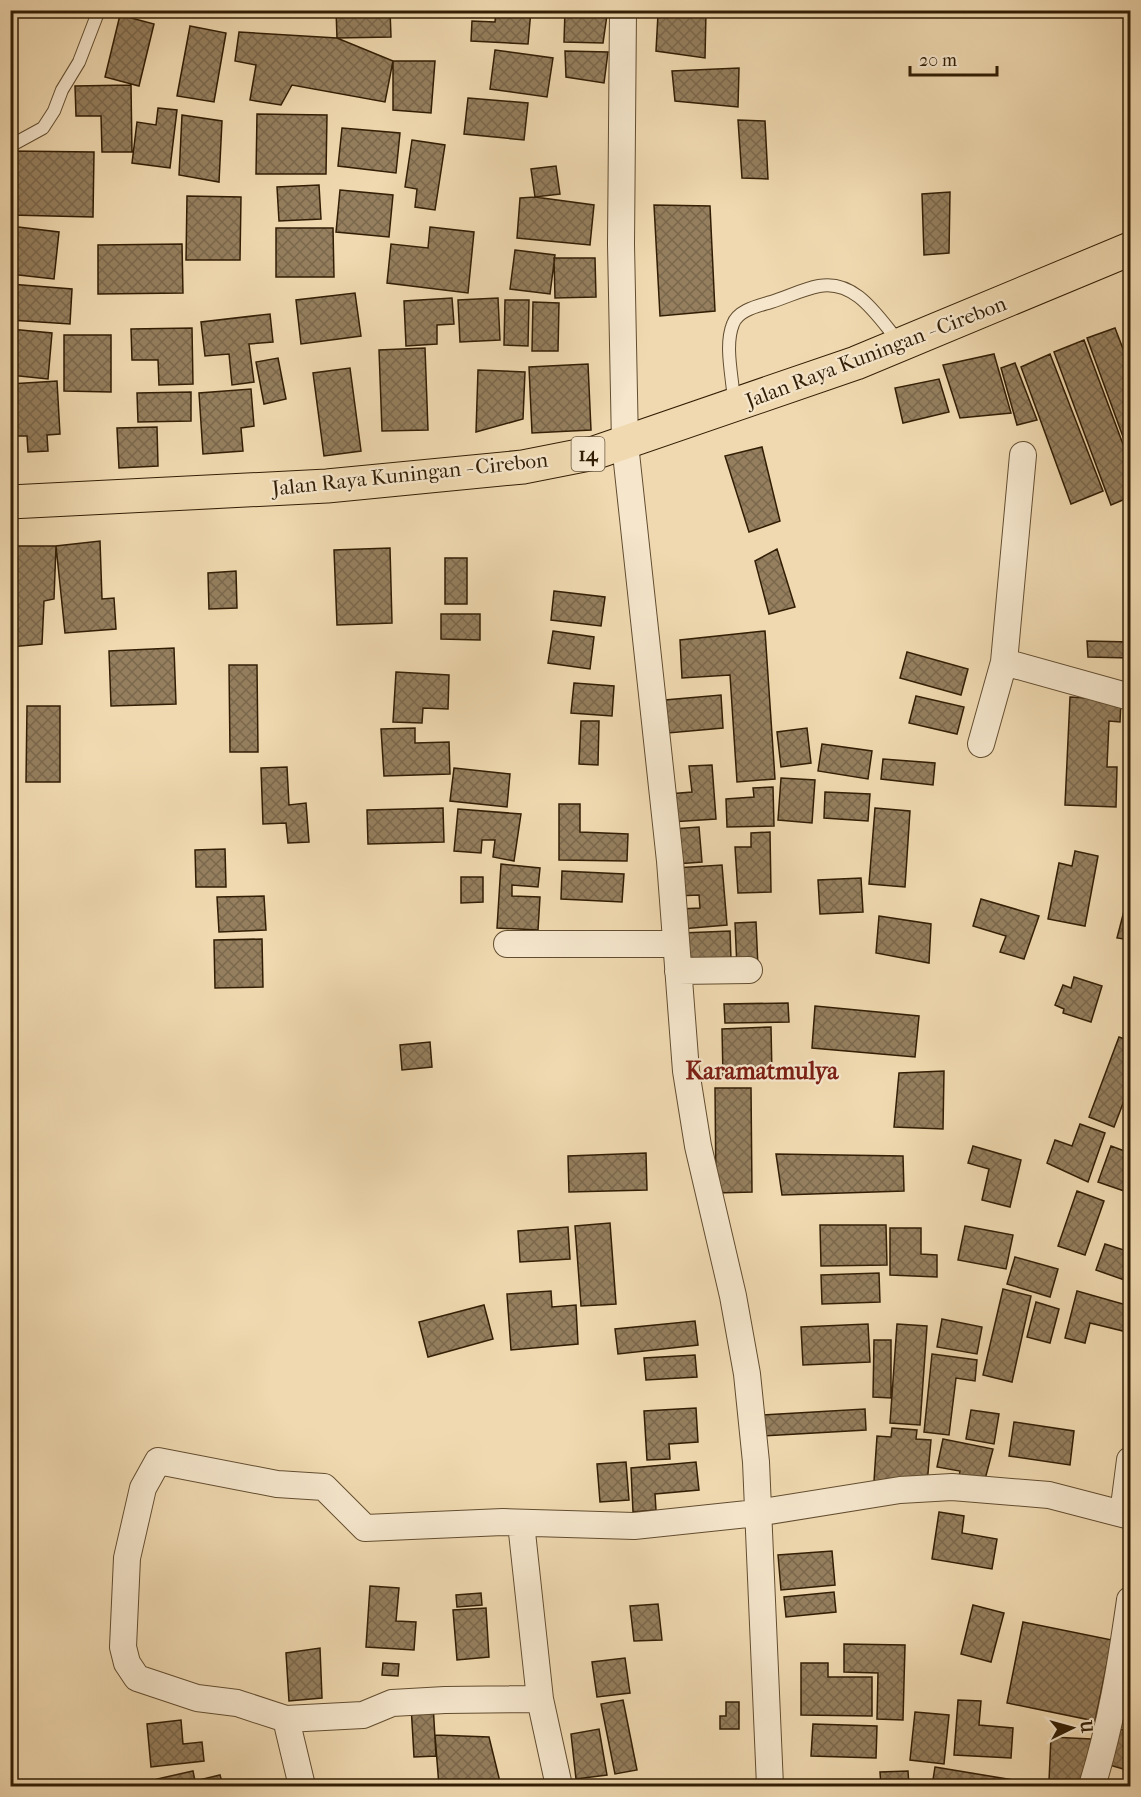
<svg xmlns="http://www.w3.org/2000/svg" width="1141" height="1797" font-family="'IM FELL French Canon',serif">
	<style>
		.building { fill: url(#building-cross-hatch); stroke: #321e05; stroke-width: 1.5 }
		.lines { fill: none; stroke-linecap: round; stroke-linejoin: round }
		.lane-casing { stroke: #624d30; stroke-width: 14 }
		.street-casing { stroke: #624d30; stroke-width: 28 }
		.highway-casing { stroke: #321e05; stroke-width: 35 }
		.lane { stroke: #f5e6cc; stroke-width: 12 }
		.street { stroke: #f5e6cc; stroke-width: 26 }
		.highway { stroke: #f0d9b0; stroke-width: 33 }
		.labels { text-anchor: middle; stroke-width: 4.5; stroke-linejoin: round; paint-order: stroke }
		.shield { fill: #f5e6cc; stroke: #6c5a41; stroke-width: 1.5 }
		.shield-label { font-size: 20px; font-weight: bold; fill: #321e05 }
		.street-label { font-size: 21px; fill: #321e05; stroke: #f5e6cc }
		.quarter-label { font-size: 24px; font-weight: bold; fill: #7a1f14; stroke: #f5e6cc }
	</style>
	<defs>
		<pattern id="building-cross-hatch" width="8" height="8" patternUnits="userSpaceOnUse" patternTransform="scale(1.5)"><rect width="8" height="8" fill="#957f5e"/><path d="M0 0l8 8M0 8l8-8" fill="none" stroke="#7a674c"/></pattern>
	</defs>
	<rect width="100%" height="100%" fill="#f0d9b0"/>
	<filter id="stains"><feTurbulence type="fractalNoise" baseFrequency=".00333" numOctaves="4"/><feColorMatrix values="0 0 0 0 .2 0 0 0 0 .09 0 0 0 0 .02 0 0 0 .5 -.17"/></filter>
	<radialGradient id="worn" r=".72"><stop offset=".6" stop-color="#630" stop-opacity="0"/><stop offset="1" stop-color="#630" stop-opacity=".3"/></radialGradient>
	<path class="building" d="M336 10H390L391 37 337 38Z
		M496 10H531L528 44 471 41 472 21 495 22Z
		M565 10 607 15 603 43 564 42Z
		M706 12 705 58 656 51 658 14Z
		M120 15 154 24 139 86 105 77Z
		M190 26 226 33 214 102 177 96Z
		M239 32 337 38 393 61 385 102 292 85 281 105 250 100 256 65 235 61Z
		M495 50 553 58 547 97 490 89Z
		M565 51 608 52 604 83 566 77Z
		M393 61H435L431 113 393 110Z
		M739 68 738 107 675 101 672 71Z
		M131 85 132 152H102L101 116H76L75 86Z
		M468 98 528 103 524 140 464 134Z
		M158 108 177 110 170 168 132 163 137 122 156 125Z
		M257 114 327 115 326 174H256Z
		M182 115 222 121 219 182 179 175Z
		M738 120 765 121 768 179 742 178Z
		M342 128 400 133 396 173 338 166Z
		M412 140 445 145 435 210 415 207 417 189 405 187Z
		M10 151 94 152 93 217 10 215Z
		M556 166 560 194 535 197 531 169Z
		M319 185 321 219 279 221 277 187Z
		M340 190 393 195 389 237 336 232Z
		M950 192 949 253 924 255 922 194Z
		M187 196 241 197 240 260H186Z
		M535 197 594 205 590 245 517 238 520 198Z
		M654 205 710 206 715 311 660 316Z
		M10 226 59 232 54 279 10 274Z
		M430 227 474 232 468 293 387 283 391 244 428 248Z
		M276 228H333L334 277H276Z
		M182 244 183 293 98 294V245Z
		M515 250 555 255 550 294 510 289Z
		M554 258H595L596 297 555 298Z
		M10 284 72 289 70 324 10 320Z
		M355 293 361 336 301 344 296 300Z
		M452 298 454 324 437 325V344L406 346 404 301Z
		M498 298 500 340 460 342 458 300Z
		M505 300H529L528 346 504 345Z
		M533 302 559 303 558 351H532Z
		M270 314 273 342 249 344 254 382 232 385 229 354 205 356 201 322Z
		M192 328 193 384 159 385 158 360H132L131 329Z
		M1115 328 1130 367V456L1087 338Z
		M10 329 52 333 48 379 10 375Z
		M64 335H111V392L64 391Z
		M1084 340 1130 463V497L1111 505 1054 352Z
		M425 348 428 430 382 431 379 350Z
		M994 354 1011 413 960 418 943 365Z
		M1050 354 1103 491 1071 504 1021 367Z
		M278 358 286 399 264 404 256 362Z
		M1015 363 1037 420 1017 425 1001 368Z
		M588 364 591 430 532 433 529 367Z
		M350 368 361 451 324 456 313 373Z
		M478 370 525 372 523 419 476 432Z
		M939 379 949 412 903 423 895 388Z
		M57 381 60 434 47 435 48 451 28 452 27 436H10V384Z
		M251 389 254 426 241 428 243 451 203 454 199 393Z
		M191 392V421L138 422 137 393Z
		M157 427 158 466 119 468 117 428Z
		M762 447 780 521 749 532 725 456Z
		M100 541 102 599 114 598 116 629 65 633 56 546Z
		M10 546H56L54 599 44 601 42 644 10 647Z
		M390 548 392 623 337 625 334 550Z
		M777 549 795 607 769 614 755 561Z
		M445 558H467V604H445Z
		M236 571 237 608 209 609 208 573Z
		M554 591 605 597 601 626 551 620Z
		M441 614H480V640L441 639Z
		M553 631 594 637 590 669 548 663Z
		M765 631 775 779 737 782 730 675 682 678 680 640Z
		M1087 641 1130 642V658L1088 657Z
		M174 648 176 704 111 706 109 651Z
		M907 652 968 669 961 695 900 678Z
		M229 665H257L258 752H230Z
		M396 672 449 675 448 709 423 708 422 723 393 722Z
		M574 683 614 686 612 716 571 713Z
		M721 695 723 728 668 733 665 700Z
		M916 696 964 707 957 734 909 723Z
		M1070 697 1121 700 1120 722 1109 721 1107 767H1117L1116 807 1065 805Z
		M27 706H60V782H26Z
		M581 721H599L598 765 579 764Z
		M415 728V743L449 742 450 774 384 776 381 729Z
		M807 728 811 763 781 767 777 732Z
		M822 744 872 751 868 779 818 771Z
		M883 759 935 763 933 785 881 779Z
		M712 765 716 819 671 822 668 794 692 792 689 766Z
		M287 767 289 805 306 803 309 842 288 843 286 823 263 824 261 768Z
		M454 768 510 774 507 807 450 801Z
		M781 778 815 780 812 823 778 820Z
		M773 787 774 826 727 827 726 799 754 797 753 788Z
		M825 792 870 794 868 821 824 818Z
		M559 804H580V832L628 834 627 861 559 860Z
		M443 808 444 842 368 844 367 810Z
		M875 808 910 811 905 887 869 884Z
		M458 809 521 814 514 861 493 857 495 840H482L481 853 454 851Z
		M699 827 702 862 676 864 673 829Z
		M770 832 771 892 738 893 735 847H751V833Z
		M225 849 226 887H196L195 850Z
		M1075 851 1098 856 1085 926 1048 919 1059 863 1072 866Z
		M1130 857V884L1126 883Z
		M501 864 540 868 538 887 512 885V896L540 897 538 930 497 928Z
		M722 865 727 925 681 929 680 909 700 908 699 895 676 896 675 868Z
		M562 871 624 874 622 902 561 899Z
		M461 877H483V902L461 903Z
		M861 878 863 912 820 914 818 880Z
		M264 896 266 930 219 932 217 897Z
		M981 899 1039 916 1024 959 1000 952 1006 936 973 926Z
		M1124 911 1130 913V940L1117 938Z
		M879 916 931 924 929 963 876 953Z
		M756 922 758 967 737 968 735 923Z
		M730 931 731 959 683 961 682 933Z
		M262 939 263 987 215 988 214 940Z
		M1074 977 1102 986 1091 1022 1063 1013 1064 1009 1055 1005 1063 985 1071 988Z
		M788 1003 789 1022 725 1023 724 1004Z
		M815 1006 919 1016 915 1057 812 1048Z
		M771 1027 772 1075 723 1077 722 1029Z
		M1119 1037 1130 1041V1085L1114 1127 1089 1117Z
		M430 1042 432 1067 402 1070 400 1045Z
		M944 1071 943 1129 894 1127 899 1073Z
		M715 1088H751L752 1192 716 1193Z
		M1080 1124 1105 1133 1088 1182 1047 1163 1055 1140 1072 1146Z
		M973 1146 1021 1160 1010 1207 982 1200 989 1169 968 1163Z
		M1111 1146 1130 1153V1182L1127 1192 1098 1182Z
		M646 1153 647 1190 569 1192 568 1156Z
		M776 1154 903 1156 904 1191 782 1195Z
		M1077 1191 1104 1201 1085 1255 1058 1246Z
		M610 1223 616 1304 581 1306 575 1226Z
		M820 1225H886L887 1265 821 1266Z
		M965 1226 1013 1235 1006 1269 958 1260Z
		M568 1227 570 1259 520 1262 518 1231Z
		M890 1228H921V1254L937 1255V1277L890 1275Z
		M1105 1244 1130 1252V1282L1096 1270Z
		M1015 1257 1058 1269 1050 1297 1007 1284Z
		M879 1273 880 1302 822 1304 821 1275Z
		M1003 1289 1031 1296 1012 1382 983 1375Z
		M551 1291 552 1307 576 1305 578 1344 511 1350 507 1294Z
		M1077 1291 1130 1306 1127 1332 1090 1323 1085 1343 1065 1338Z
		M1036 1302 1059 1309 1050 1343 1027 1337Z
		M484 1305 493 1339 428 1357 419 1322Z
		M942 1319 982 1327 977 1354 937 1347Z
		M695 1321 698 1345 618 1354 615 1329Z
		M868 1324 870 1362 803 1365 801 1327Z
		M897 1324 927 1326 920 1425 890 1423Z
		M874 1340H891V1398L873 1397Z
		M932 1354 977 1360 975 1381 956 1378 949 1435 924 1432Z
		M695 1355 697 1377 646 1380 644 1358Z
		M696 1408 698 1442 669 1444 670 1459 647 1460 644 1411Z
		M865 1409 866 1430 761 1436 760 1415Z
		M971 1410 999 1414 994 1444 966 1439Z
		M1014 1422 1074 1431 1070 1465 1009 1456Z
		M892 1428 917 1430 916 1439 931 1440 927 1484 874 1481 877 1436 891 1437Z
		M943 1439 993 1449 983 1487 958 1482 960 1471 937 1467Z
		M626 1462 629 1500 600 1502 597 1464Z
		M696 1462 699 1490 655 1494 656 1510 633 1512 631 1468Z
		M939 1512 964 1516 962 1533 997 1539 992 1569 932 1559Z
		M832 1551 835 1585 781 1590 778 1555Z
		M370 1586 399 1588 396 1621 416 1622 414 1650 366 1647Z
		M834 1592 836 1612 786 1617 784 1597Z
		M481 1593 482 1605 457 1607 456 1595Z
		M658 1604 662 1640 634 1641 630 1606Z
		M973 1605 1004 1613 991 1662 961 1654Z
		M486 1608 489 1657 457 1660 453 1610Z
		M1023 1622 1112 1640 1095 1721 1007 1703Z
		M844 1644 905 1645 903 1720 877 1719 878 1673 844 1672Z
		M320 1648 322 1698 289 1701 286 1653Z
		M625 1658 630 1693 597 1697 592 1662Z
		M383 1663 399 1664 398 1676 382 1675Z
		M801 1663H828V1677H872V1716L801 1715Z
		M1126 1692 1130 1693V1724L1119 1722Z
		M623 1700 637 1770 615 1774 601 1704Z
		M958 1700 981 1701 979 1725 1013 1728 1011 1758 954 1755Z
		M726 1702H739V1729H720V1716H726Z
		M433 1703 436 1756 414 1757 411 1705Z
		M915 1712 949 1715 944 1764 910 1760Z
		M181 1720 183 1744 202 1742 204 1761 151 1767 147 1724Z
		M813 1724 877 1726 876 1758 811 1756Z
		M1116 1728 1130 1732V1771L1106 1764Z
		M599 1729 607 1775 576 1779 571 1734Z
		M435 1735 489 1737 501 1786H439Z
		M1051 1737 1091 1739 1089 1783 1049 1781Z
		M935 1767 1013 1780 1014 1786H932Z
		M193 1771 195 1781 220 1775 223 1786H159L157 1779Z
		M908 1771 909 1786H881L880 1772Z"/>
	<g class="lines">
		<defs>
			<path id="lane" d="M10 146 43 128 54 111 62 90 79 62 99 10
				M734 402C733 379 724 346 733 324 738 310 758 306 771 302 787 297 803 289 819 286 857 279 879 319 900 343"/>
			<path id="street" d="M623 10 621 244 625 444 670 861 686 1071 698 1146 733 1296 747 1374 756 1462 770 1786
				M1004 662 1130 697
				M981 744 1004 662 1023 455
				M507 944H676
				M678 971 749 970
				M1123 1514 1130 1460
				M521 1523 540 1699
				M286 1719 363 1715 392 1703 445 1700 540 1699 559 1786
				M302 1786 286 1719 237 1703 197 1698 137 1678 127 1663 123 1647 127 1558 143 1488 158 1461 277 1484 324 1487 365 1528 503 1522 634 1526 757 1513 900 1490 952 1487 1049 1495 1130 1516
				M1092 1786C1111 1725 1121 1663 1130 1600"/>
			<path id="highway" d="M10 502 327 486 523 467 594 453 856 363 1130 249"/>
		</defs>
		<use href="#lane" class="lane-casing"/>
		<use href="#street" class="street-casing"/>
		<use href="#highway" class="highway-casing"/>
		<use href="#lane" class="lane"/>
		<use href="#street" class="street"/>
		<use href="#highway" class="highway"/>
	</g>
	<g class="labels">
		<rect class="shield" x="571.5" y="437" width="33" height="34" rx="4.5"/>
		<g class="shield-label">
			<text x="588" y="461">14</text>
		</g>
		<g class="street-label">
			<text transform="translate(876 352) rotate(-21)" y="7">Jalan Raya Kuningan - Cirebon</text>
			<text transform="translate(410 474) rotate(-6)" y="7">Jalan Raya Kuningan - Cirebon</text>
		</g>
		<g class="quarter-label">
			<text x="762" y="1079">Karamatmulya</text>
		</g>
	</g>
	<rect width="1141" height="1797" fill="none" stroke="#f0d9b0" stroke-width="36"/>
	<rect x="12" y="12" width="1117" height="1773" fill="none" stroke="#321e05" stroke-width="3"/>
	<rect x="18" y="18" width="1105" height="1761" fill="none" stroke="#321e05" stroke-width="1.5"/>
	<g transform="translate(1072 1728) rotate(85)" stroke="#f5e6cc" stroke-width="4.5" paint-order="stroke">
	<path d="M0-4.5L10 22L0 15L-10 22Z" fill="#321e05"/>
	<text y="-9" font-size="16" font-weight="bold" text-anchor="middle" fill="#321e05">U</text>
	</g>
	<path d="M910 66v9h87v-9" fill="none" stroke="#321e05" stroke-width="3"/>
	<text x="919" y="66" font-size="18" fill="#321e05" stroke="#f5e6cc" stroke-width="4.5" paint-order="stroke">20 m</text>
	<rect width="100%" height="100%" filter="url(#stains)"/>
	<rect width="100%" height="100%" fill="url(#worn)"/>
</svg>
